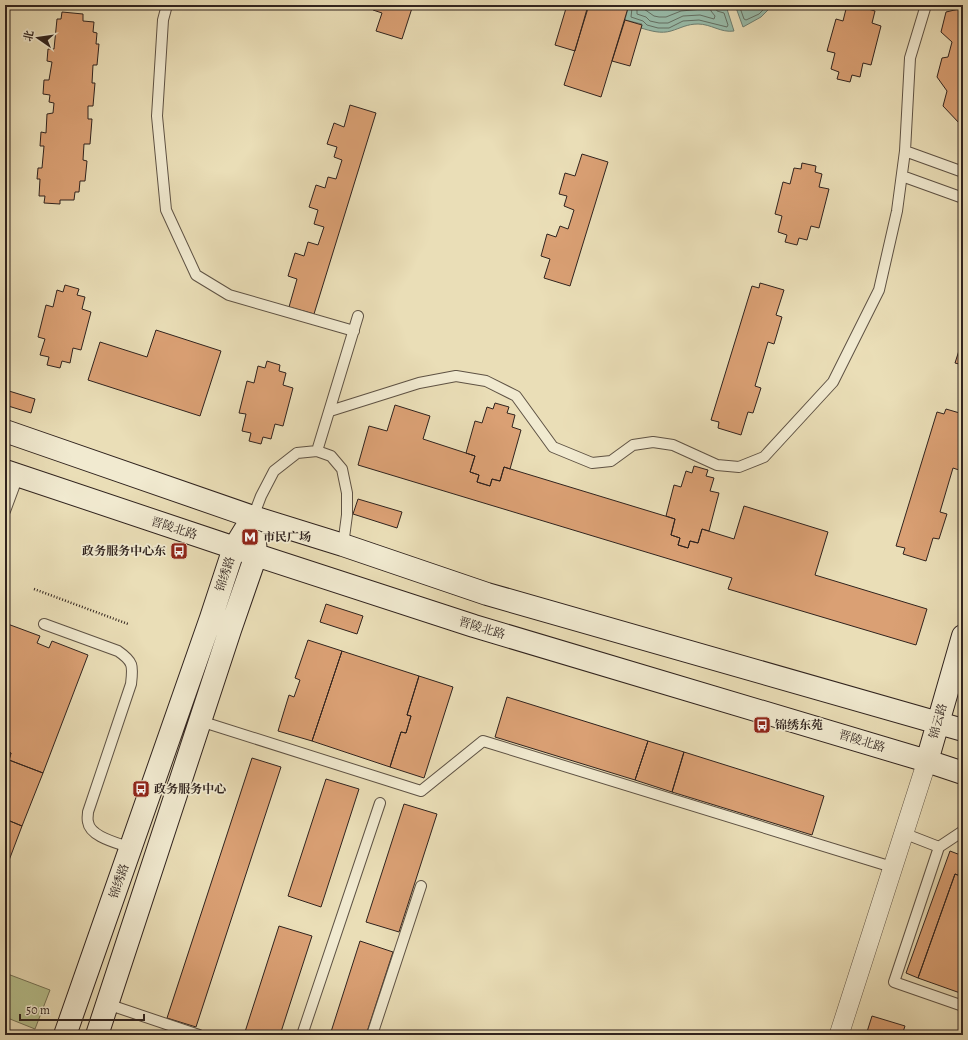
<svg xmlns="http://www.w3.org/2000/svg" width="968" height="1040" font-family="Alegreya,'Noto Serif SC',serif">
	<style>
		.green { fill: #b7c18e; stroke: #747256 }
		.water { fill: #98bcaa; stroke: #6e7f72 }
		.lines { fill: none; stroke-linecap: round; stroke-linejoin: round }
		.shore { stroke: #647064; stroke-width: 1 }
		.building { fill: #daa074; stroke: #30231e }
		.lane-casing { stroke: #5e5244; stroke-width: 12 }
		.street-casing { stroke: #5e5244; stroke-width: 20 }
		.secondary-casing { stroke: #30231e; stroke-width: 24 }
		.path { stroke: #30231e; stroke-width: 2.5; stroke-dasharray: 1 2; stroke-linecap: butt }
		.lane { stroke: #f1ead0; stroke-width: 10 }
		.street { stroke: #f1ead0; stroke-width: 19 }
		.secondary { stroke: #f1ead0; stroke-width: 22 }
		.labels { text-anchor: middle; stroke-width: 3.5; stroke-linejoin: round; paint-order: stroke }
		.street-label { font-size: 12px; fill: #30231e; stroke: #f1ead0 }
		.poi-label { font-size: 12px; font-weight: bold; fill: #30231e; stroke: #f1ead0; text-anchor: start }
	</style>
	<rect width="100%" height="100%" fill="#eadeb7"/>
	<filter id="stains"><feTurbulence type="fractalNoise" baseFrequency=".005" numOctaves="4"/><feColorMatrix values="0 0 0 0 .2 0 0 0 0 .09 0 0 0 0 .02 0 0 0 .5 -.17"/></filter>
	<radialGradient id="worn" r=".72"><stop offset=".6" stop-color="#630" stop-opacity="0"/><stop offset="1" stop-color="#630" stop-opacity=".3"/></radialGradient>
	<path class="green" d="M5 973 50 990 35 1029 5 1017Z"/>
	<path class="water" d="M620 5H719L720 8 726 6 734 31C721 33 711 24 698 24 687 24 681 28 671 31 661 34 651 31 641 28L642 24 625 20 628 8Z
		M735 5H773L761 17 743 27Z"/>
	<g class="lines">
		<path class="shore" d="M631 5 632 8 631 17 643 21 647 25 658 28H669L683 21 699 20 727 27 728 25 724 13 717 11 715 5
			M637 5V14L646 17 650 21 659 23H668L683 16 700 15 714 19 715 16 711 11 710 5
			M643 5 644 9 654 16 659 17H666L681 11 703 9 704 5
			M739 5 744 19 746 20 759 14 768 5"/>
	</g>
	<path class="building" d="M374 5H413L402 39 376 31 382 13 373 10Z
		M567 5H573L587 9 575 51 555 45Z
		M589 5H620L628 8 601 97 564 85Z
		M847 5 853 6 854 5H869L868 9 875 11 872 23 881 26 871 65 863 63 860 77 852 75 850 82 837 79 839 72 831 69 835 53 827 51 836 19 843 21Z
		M963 8V123L960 124 943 106 947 91 937 77 942 58 948 57 952 42 941 32 946 12Z
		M62 12 83 14V21L94 22 93 32 97 33 96 44H99L97 65H93L92 83H95L93 106H88V119H92L90 144H84L83 160 87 161 85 181H80L79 192H75L74 200H60V204L44 203 45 196H39L40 179H37L38 168H42L44 146H40L41 132 46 133 47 114 53 113 54 103 49 102 50 95 43 94 44 80H49L52 62 47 61 48 49H54L57 19H61Z
		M625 20 642 25 630 66 612 61Z
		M350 105 376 113 314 314 289 307 297 279 288 276 295 253 304 256 308 242 318 245 324 227 314 224 318 210 309 207 316 185 325 188 328 177 336 179 342 160 334 157 337 147 327 144 334 123 344 127Z
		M582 154 608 162 570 286 544 278 550 259 541 256 547 234 556 237 560 226 568 229 574 210 564 206 567 196 559 194 565 173 575 176Z
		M802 163 816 166 815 172 822 174 819 187 829 189 819 228 811 226 807 240 799 238 797 245 785 242 787 235 778 232 782 216 775 214 783 182 790 184 794 168 801 169Z
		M760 283 784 290 776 315 782 317 774 344 768 342 755 386 761 388 753 413 748 412 741 435 718 428 719 422 711 420 752 286 759 288Z
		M65 285 79 289 77 295 85 297 82 309 91 312 81 350 73 348 70 363 62 361 60 368 47 365 49 357 40 355 45 339 38 337 46 305 53 307 57 290 63 292Z
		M156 330 221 351 200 416 88 380 100 342 147 357Z
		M963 338V365L955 363Z
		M267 361 280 365 279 371 286 373 283 385 293 388 283 426 275 424 271 439 263 437 261 444 249 441 251 433 242 431 246 414 239 413 247 381 254 383 258 366 265 368Z
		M9 391 35 399 31 413 5 405Z
		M495 403 509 407 507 413 515 415 512 427 521 430 510 469 504 467 500 481 492 479 490 486 477 482 479 475 470 472 475 456 466 453 475 421 482 423 487 407 493 409Z
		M395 405 430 416 423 439 475 456 470 472 479 475 477 482 490 486 492 479 500 481 504 467 675 519 671 535 680 538 678 545 688 548 690 541 698 543 702 529 734 539 744 506 828 532 815 575 927 609 916 645 728 589 732 578 358 465 369 426 387 431Z
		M946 409 963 414V437L962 442H963V458L959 470 953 468 940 512 947 514 939 539 933 538 926 561 903 554 905 548 896 546 937 412 944 414Z
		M694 466 708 470 706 476 714 478 710 491 719 493 709 531 702 529 698 543 690 541 688 548 678 545 680 538 671 535 675 519 666 516 674 485 681 487 686 471 692 473Z
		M358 499 402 512 397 528 353 514Z
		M326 604 363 616 357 634 320 622Z
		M5 623 40 636 37 643 49 648 52 641 88 655 43 773 9 760 11 753 5 750Z
		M308 640 342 651 312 741 278 731 289 695 294 697 300 680 295 678Z
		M342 651 419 676 407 715 411 716 406 733 401 732 390 767 312 741Z
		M419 676 453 687 424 778 390 767 401 732 406 733 411 716 407 715Z
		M507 697 648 741 635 780 495 737Z
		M648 741 684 752 672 792 635 780Z
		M5 750 11 753 9 760 43 773 22 826 5 819Z
		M684 752 824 796 812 835 672 792Z
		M252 758 281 767 196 1027 167 1018Z
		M326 779 359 789 321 907 288 896Z
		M404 804 437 814 399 932 366 922Z
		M5 819 22 826 5 871Z
		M950 851 963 856V877L955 874 918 978 906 973Z
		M955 874 963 877V994L918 978Z
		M279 926 312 936 280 1035H244Z
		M360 941 393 952 366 1035H330Z
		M872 1016 905 1026 902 1035H866Z"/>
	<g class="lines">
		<defs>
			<path id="lane" d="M167 5 163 20 157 116 166 210 196 275 229 295 354 331
				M905 151 963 172
				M902 176 963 198
				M330 411 419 383 456 376 486 381 516 396 553 447 592 463 611 461 633 445 653 442 673 445 717 465 739 467 764 457 833 382 879 290 897 211 905 151 910 58 926 5
				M317 451 358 316
				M5 511 18 476
				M253 517 261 496 274 471 297 453 317 451 331 456 342 469 347 493V515L343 545
				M44 624 118 651C134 662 133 666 131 684L88 812C88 815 87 819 88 822 90 837 118 843 131 848
				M200 721 421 791 483 741 892 867
				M903 833 939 847 963 831
				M939 847 894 982 963 1006
				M107 1004 199 1035
				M302 1035 380 803
				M372 1035 421 886"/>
			<path id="street" d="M839 1035 927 761"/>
			<path id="secondary" d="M5 431 253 517 343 545 487 594 963 730
				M5 471 256 555 474 626 927 761 963 773
				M927 761 963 636
				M65 1035 211 618 234 548 253 517
				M97 1035 230 630 256 555 255 541"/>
		</defs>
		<use href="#lane" class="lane-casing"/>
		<use href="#street" class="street-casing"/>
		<use href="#secondary" class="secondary-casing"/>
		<path class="path" d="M34 589 128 624"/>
		<use href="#lane" class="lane"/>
		<use href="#street" class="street"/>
		<use href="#secondary" class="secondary"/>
	</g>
	<defs>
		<symbol id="metro-square" viewBox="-11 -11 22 22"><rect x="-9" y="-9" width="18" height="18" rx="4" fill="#8f2418" stroke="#f1ead0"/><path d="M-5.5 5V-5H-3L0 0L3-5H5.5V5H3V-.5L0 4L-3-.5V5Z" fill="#fff"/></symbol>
		<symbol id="bus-square" viewBox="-11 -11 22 22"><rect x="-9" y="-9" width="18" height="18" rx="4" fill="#8f2418" stroke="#f1ead0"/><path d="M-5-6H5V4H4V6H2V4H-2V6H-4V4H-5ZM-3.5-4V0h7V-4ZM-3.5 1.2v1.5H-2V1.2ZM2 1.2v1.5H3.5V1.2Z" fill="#fff"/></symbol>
	</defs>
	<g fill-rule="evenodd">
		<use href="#metro-square" x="240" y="527" width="20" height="20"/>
		<use href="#bus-square" x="169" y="541" width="20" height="20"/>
		<use href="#bus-square" x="752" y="715" width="20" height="20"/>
		<use href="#bus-square" x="131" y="779" width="20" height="20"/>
	</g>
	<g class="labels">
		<g class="street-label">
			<text transform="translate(174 528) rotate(18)" y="4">晋陵北路</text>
			<text transform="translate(225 574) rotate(-72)" y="4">锦绣路</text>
			<text transform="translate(482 628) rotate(17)" y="4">晋陵北路</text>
			<text transform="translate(938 721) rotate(-74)" y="4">锦云路</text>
			<text transform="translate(862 741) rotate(17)" y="4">晋陵北路</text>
			<text transform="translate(119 881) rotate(-71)" y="4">锦绣路</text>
		</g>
		<g class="poi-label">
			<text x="263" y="541">市民广场</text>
			<text x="166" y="555" text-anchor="end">政务服务中心东</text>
			<text x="775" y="729">锦绣东苑</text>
			<text x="154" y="793">政务服务中心</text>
		</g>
	</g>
	<rect width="968" height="1040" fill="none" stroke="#eadeb7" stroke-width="20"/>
	<rect x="6" y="6" width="956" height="1028" fill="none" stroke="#30231e" stroke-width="2"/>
	<rect x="10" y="10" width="948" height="1020" fill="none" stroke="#30231e"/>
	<g transform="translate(38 38) rotate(283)" stroke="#f1ead0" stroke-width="3" paint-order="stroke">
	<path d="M0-3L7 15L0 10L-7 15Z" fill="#30231e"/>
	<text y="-6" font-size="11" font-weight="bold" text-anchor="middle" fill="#30231e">北</text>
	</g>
	<path d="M20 1014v6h124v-6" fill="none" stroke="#30231e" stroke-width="2"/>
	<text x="26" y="1014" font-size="12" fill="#30231e" stroke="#f1ead0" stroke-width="3" paint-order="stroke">50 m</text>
	<rect width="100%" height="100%" filter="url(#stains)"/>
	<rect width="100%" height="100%" fill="url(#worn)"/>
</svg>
